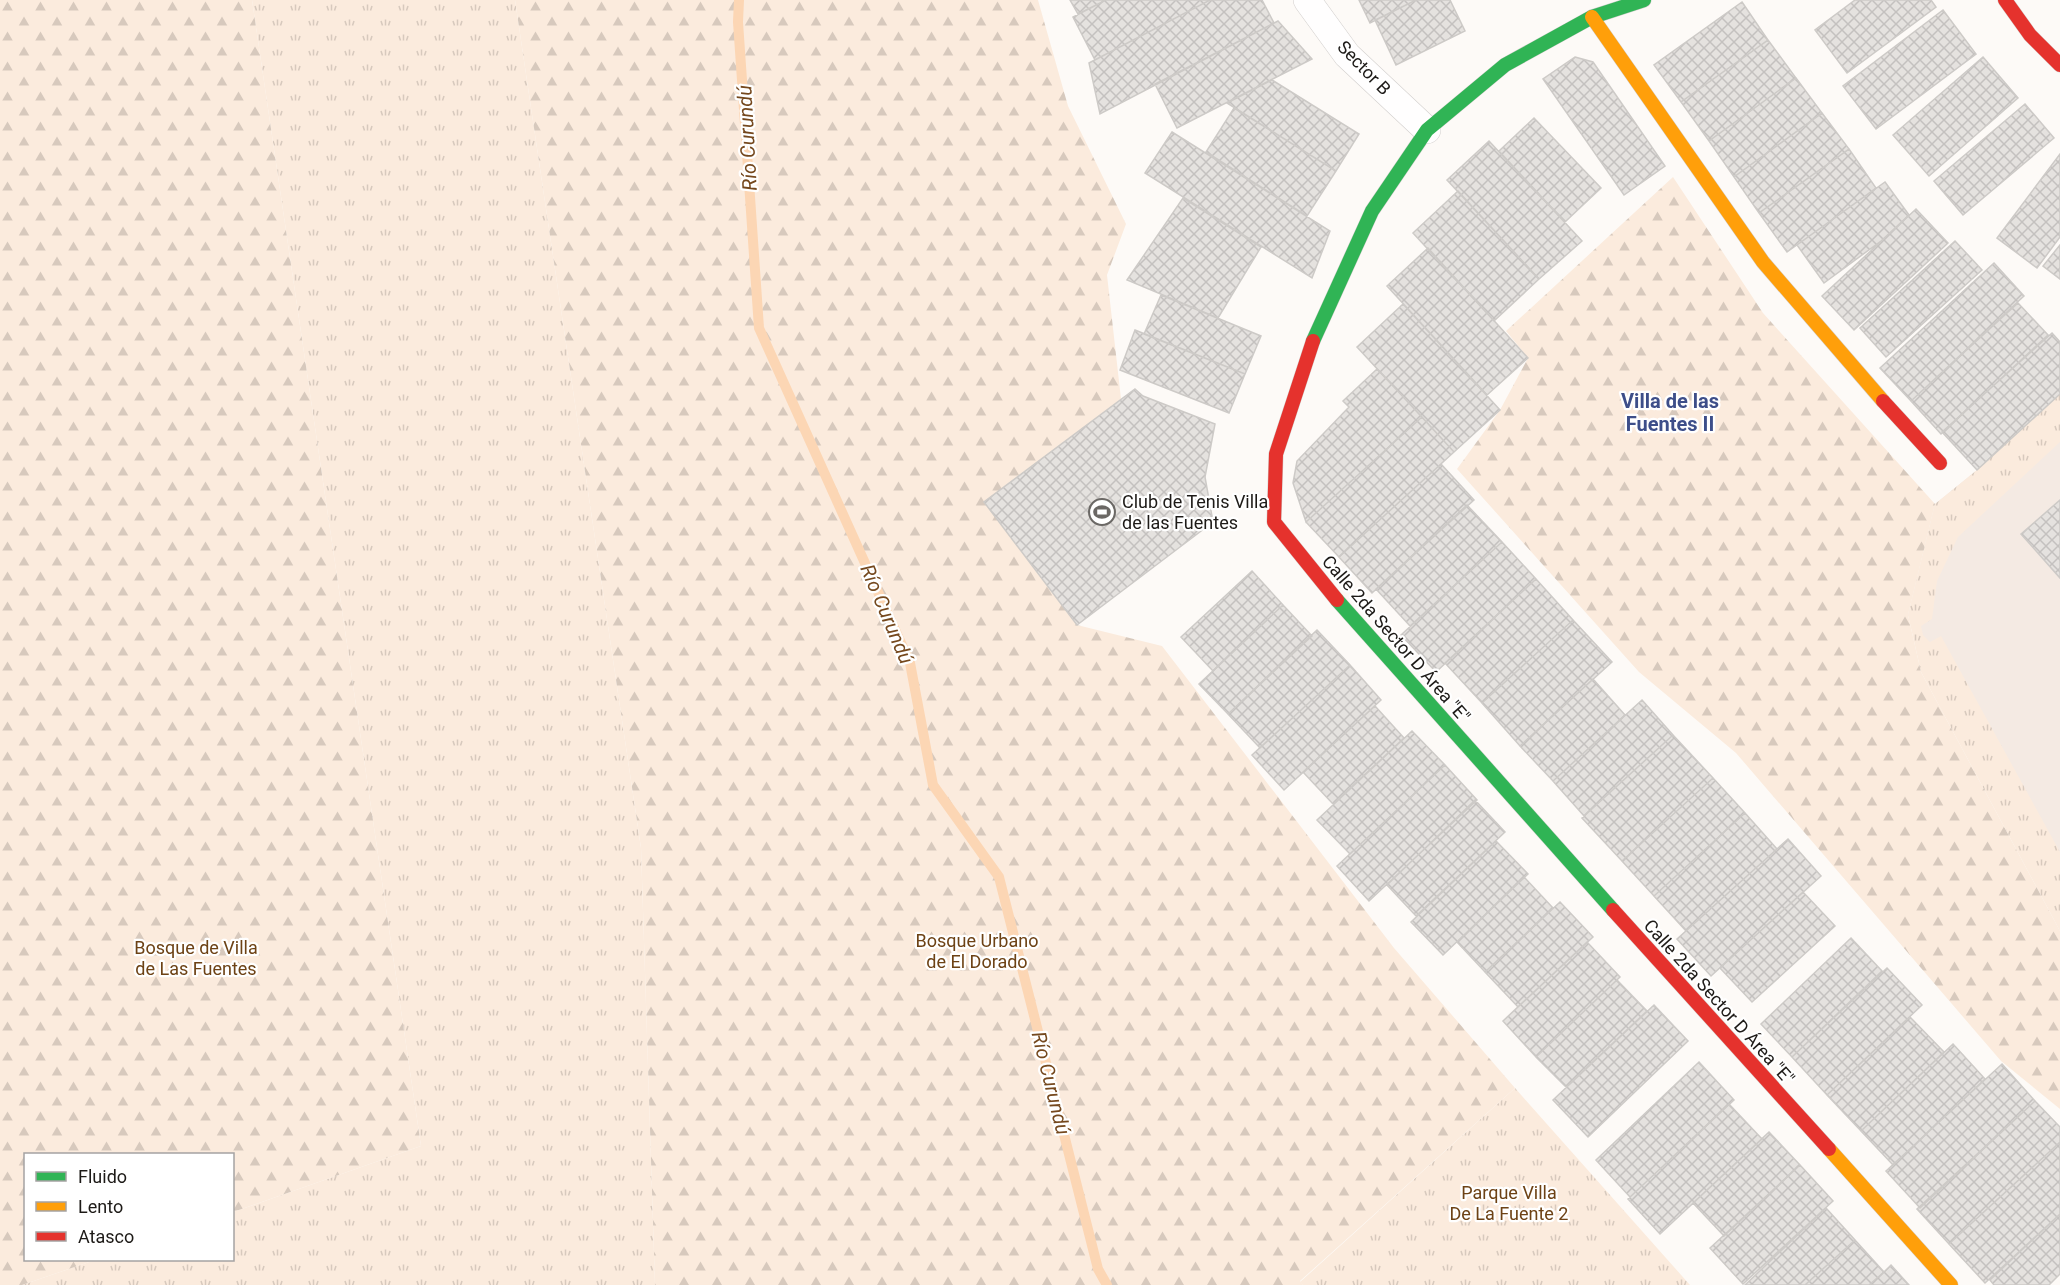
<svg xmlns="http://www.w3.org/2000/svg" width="2060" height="1285" font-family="Roboto,sans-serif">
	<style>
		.built { fill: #f4eae3 }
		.grass { fill: url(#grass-tufts) }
		.forest { fill: url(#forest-firs) }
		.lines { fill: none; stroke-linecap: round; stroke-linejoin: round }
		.stream { stroke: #fcd6b4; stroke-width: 10 }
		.building { fill: url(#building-cross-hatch); stroke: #cdcac7; stroke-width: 1.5 }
		.street-casing { stroke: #d2cfcd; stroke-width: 28 }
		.fast-casing { stroke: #d2cfcd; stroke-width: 15 }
		.slow-casing { stroke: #d2cfcd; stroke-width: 15 }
		.jam-casing { stroke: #d2cfcd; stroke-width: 15 }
		.street { stroke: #fffefe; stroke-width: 27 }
		.fast { stroke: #30b455; stroke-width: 14 }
		.slow { stroke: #ff9f0a; stroke-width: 14 }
		.jam { stroke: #e5322d; stroke-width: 14 }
		.labels { text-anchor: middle; stroke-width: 4.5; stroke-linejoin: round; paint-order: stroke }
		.street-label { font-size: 18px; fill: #1d1a17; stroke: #fff }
		.poi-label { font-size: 18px; fill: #1d1a17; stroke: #fff; text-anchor: start }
		.park-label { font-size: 18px; fill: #6d4215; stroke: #fff }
		.water-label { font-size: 20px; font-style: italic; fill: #75481d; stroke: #fff }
		.neighbourhood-label { font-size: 20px; font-weight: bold; fill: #3d4e89; stroke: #fff }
	</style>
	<defs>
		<pattern id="grass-tufts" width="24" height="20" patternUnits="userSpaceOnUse" patternTransform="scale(1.5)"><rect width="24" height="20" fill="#fbebdd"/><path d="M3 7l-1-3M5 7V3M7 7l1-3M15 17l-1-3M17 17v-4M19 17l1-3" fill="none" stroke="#d7c9bd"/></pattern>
		<pattern id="forest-firs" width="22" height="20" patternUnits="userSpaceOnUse" patternTransform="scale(1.5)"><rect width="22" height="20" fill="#fbebdd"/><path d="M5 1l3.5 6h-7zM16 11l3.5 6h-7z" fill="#d7c9bd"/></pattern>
		<pattern id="building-cross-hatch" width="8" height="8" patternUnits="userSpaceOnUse" patternTransform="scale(1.5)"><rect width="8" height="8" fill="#e5e2df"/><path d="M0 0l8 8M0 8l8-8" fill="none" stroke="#c4c1bf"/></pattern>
	</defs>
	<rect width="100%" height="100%" fill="#fdfaf7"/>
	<path class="built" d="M2060 394V931L1908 615 1935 504 1977 470Z"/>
	<path class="grass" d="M252 0H515L641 848 655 1285H22L95 1260H232L233 1212 421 1146Z
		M2060 394V442L1958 537 1937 581 1932 619 1921 626 1923 635 1930 642 1941 636 2060 852V931L1921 672 1908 615 1935 504 1977 470Z
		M1515 1088 1690 1285H1303L1300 1282Z"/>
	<path class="forest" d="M0 0H252L421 1146 233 1212 232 1154H26V1260H95L22 1285H0Z
		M515 0H1038L1068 106 1126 224 1107 275 1121 399 985 503 1077 625 1162 646 1394 948 1515 1088 1300 1281 1303 1285H655L641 848Z
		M1673 177 1763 313 1935 504 1908 615 1921 672 2060 931V1109L2001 1061 1736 753 1639 672 1457 469 1500 410 1528 358 1506 331Z"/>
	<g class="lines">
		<path class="stream" d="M739 0 738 22 759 328 910 663 933 785 999 877 1098 1269 1107 1285"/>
	</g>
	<path class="building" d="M1070 0H1106L1078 14Z
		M1106 0H1210L1095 60 1073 17Z
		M1210 0H1262L1274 23 1100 114 1089 63Z
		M1359 0H1416L1370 23Z
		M1416 0H1450L1465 31 1396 65 1375 20Z
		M1855 0H1931L1936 7 1847 73 1815 30Z
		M1742 2 1768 40 1681 102 1654 65Z
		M1943 10 1976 54 1876 129 1843 86Z
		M1278 21 1312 59 1177 128 1155 84Z
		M1768 40 1796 78 1709 141 1681 102Z
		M1575 57 1593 62 1665 166 1624 195 1543 79Z
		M1983 57 2018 98 1929 176 1893 135Z
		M1796 78 1822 113 1734 177 1709 141Z
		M1272 80 1359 134 1336 171 1227 103Z
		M2025 104 2054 138 1963 215 1934 181Z
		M1234 108 1336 171 1307 216 1206 152Z
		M1822 113 1849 149 1759 213 1734 177Z
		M1534 118 1601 188 1565 222 1499 151Z
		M1172 132 1330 231 1312 278 1145 173Z
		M1489 141 1582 241 1539 279 1447 180Z
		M1849 149 1876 188 1787 252 1759 213Z
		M2060 154V237L2037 268 1997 238Z
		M1885 182 1909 215 1881 241 1824 283 1797 245Z
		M1458 191 1539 279 1494 321 1413 233Z
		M1183 198 1261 247 1218 318 1127 280Z
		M1916 209 1948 243 1854 330 1822 296Z
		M1955 241 1982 270 1886 357 1860 328Z
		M2060 245V279L2043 266Z
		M1428 248 1528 358 1487 395 1387 286Z
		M1994 263 2024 296 1911 401 1880 368Z
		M1161 295 1261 336 1245 374 1144 334Z
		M2018 303 2048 335 1941 434 1911 401Z
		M1403 304 1500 410 1454 452 1357 347Z
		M1135 330 1245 374 1229 413 1120 370Z
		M2052 333 2060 342V394L1977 470 1942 432Z
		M1377 369 1422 417 1306 522 1293 483 1297 461 1349 407 1343 401Z
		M1135 389 1143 396 1215 424 1205 477 1213 522 1077 625 984 502Z
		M1422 417 1454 452 1339 557 1306 522Z
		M1441 464 1474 500 1372 593 1339 557Z
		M2060 500V578L2021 534Z
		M1467 505 1502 542 1410 626 1376 589Z
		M1502 542 1536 579 1436 672 1401 635Z
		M1252 571 1283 605 1213 671 1181 637Z
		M1536 579 1573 620 1482 703 1445 663Z
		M1283 605 1312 636 1228 714 1199 684Z
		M1573 620 1612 662 1520 746 1482 703Z
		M1317 630 1350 665 1260 748 1228 714Z
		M1350 665 1381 700 1284 790 1252 755Z
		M1593 679 1625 715 1553 781 1520 746Z
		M1642 700 1673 735 1584 816 1553 781Z
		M1375 706 1404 738 1333 804 1303 772Z
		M1412 731 1445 765 1350 854 1317 820Z
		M1673 735 1713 778 1622 861 1582 818Z
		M1445 765 1477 800 1369 901 1337 866Z
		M1713 778 1745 813 1654 896 1622 861Z
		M1475 800 1505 832 1416 916 1387 885Z
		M1745 813 1777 849 1686 931 1654 896Z
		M1788 839 1821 876 1711 976 1677 939Z
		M1496 841 1528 874 1443 955 1411 922Z
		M1524 877 1553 908 1485 972 1457 942Z
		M1803 892 1835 926 1752 1002 1720 968Z
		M1560 902 1593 937 1518 1007 1485 972Z
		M1851 938 1882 971 1792 1057 1761 1024Z
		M1587 942 1620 977 1536 1057 1503 1021Z
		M1887 968 1922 1005 1827 1095 1792 1057Z
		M1617 980 1647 1011 1566 1087 1536 1057Z
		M1654 1005 1688 1041 1588 1137 1553 1100Z
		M1910 1017 1944 1052 1861 1131 1827 1095Z
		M1953 1044 1985 1079 1893 1165 1861 1131Z
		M1699 1062 1734 1100 1630 1197 1596 1160Z
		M2002 1064 2035 1101 1920 1208 1886 1171Z
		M2035 1101 2060 1127V1142L1949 1244 1917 1209Z
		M1729 1104 1762 1139 1660 1234 1628 1199Z
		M1769 1132 1800 1165 1724 1236 1693 1203Z
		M2060 1142V1214L1985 1283 1949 1244Z
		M1800 1165 1833 1201 1743 1284 1710 1248Z
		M1826 1208 1855 1240 1805 1285H1745Z
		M2060 1214V1274L2049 1285H1994L1990 1280Z
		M1855 1240 1884 1272 1869 1285H1805Z
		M1891 1265 1909 1285H1869L1884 1272Z"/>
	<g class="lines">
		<defs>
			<path id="street" d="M1307 0 1347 55 1427 130"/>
			<path id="fast" d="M1313 341 1372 211 1427 130 1505 65 1592 17 1644 0
				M1337 600 1613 910"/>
			<path id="slow" d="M1592 17 1763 262 1883 401
				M1829 1149 1951 1285"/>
			<path id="jam" d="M2005 0 2030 35 2060 65
				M1313 341 1276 454 1274 522 1337 600
				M1883 401 1940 463
				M1613 910 1829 1149"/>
		</defs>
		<use href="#street" class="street-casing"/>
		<use href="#fast" class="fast-casing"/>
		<use href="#slow" class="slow-casing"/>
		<use href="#jam" class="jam-casing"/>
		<use href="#street" class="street"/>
		<use href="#fast" class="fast"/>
		<use href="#slow" class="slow"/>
		<use href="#jam" class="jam"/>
	</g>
	<defs>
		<symbol id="stadium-ring" viewBox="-11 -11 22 22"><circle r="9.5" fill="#fff" stroke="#6b6865" stroke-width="1.5"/><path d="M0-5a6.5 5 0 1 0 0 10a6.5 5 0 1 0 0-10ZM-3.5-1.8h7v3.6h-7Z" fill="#6b6865"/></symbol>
	</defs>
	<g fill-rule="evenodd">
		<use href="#stadium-ring" x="1087" y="497" width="30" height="30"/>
	</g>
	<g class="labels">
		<g class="street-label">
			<text transform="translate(1364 68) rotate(46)" y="6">Sector B</text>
			<text transform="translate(1396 639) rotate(49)" y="6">Calle 2da Sector D Área "E"</text>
			<text transform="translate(1719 1002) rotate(48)" y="6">Calle 2da Sector D Área "E"</text>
		</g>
		<g class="poi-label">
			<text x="1122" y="508">Club de Tenis Villa<tspan x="1122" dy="21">de las Fuentes</tspan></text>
		</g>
		<g class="park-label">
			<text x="977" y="947">Bosque Urbano<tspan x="977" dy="21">de El Dorado</tspan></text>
			<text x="196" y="954">Bosque de Villa<tspan x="196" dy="21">de Las Fuentes</tspan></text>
			<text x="1509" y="1199">Parque Villa<tspan x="1509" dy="21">De La Fuente 2</tspan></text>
		</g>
		<g class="water-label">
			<text transform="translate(747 138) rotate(-93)" y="7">Río Curundú</text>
			<text transform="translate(887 614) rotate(67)" y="7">Río Curundú</text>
			<text transform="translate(1051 1083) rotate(76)" y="7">Río Curundú</text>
		</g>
		<g class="neighbourhood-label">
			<text x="1670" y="408">Villa de las<tspan x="1670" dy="23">Fuentes II</tspan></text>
		</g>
	</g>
	<rect x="24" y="1153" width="210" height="108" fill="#ffffff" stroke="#a5a3a2" stroke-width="1.5"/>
	<rect x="36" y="1172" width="30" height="9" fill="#30b455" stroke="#a5a3a2" stroke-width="1.5"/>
	<text x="78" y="1183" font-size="18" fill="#1d1a17">Fluido</text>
	<rect x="36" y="1202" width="30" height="9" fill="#ff9f0a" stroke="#a5a3a2" stroke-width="1.5"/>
	<text x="78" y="1213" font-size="18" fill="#1d1a17">Lento</text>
	<rect x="36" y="1232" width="30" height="9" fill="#e5322d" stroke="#a5a3a2" stroke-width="1.5"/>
	<text x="78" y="1243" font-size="18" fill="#1d1a17">Atasco</text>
</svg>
